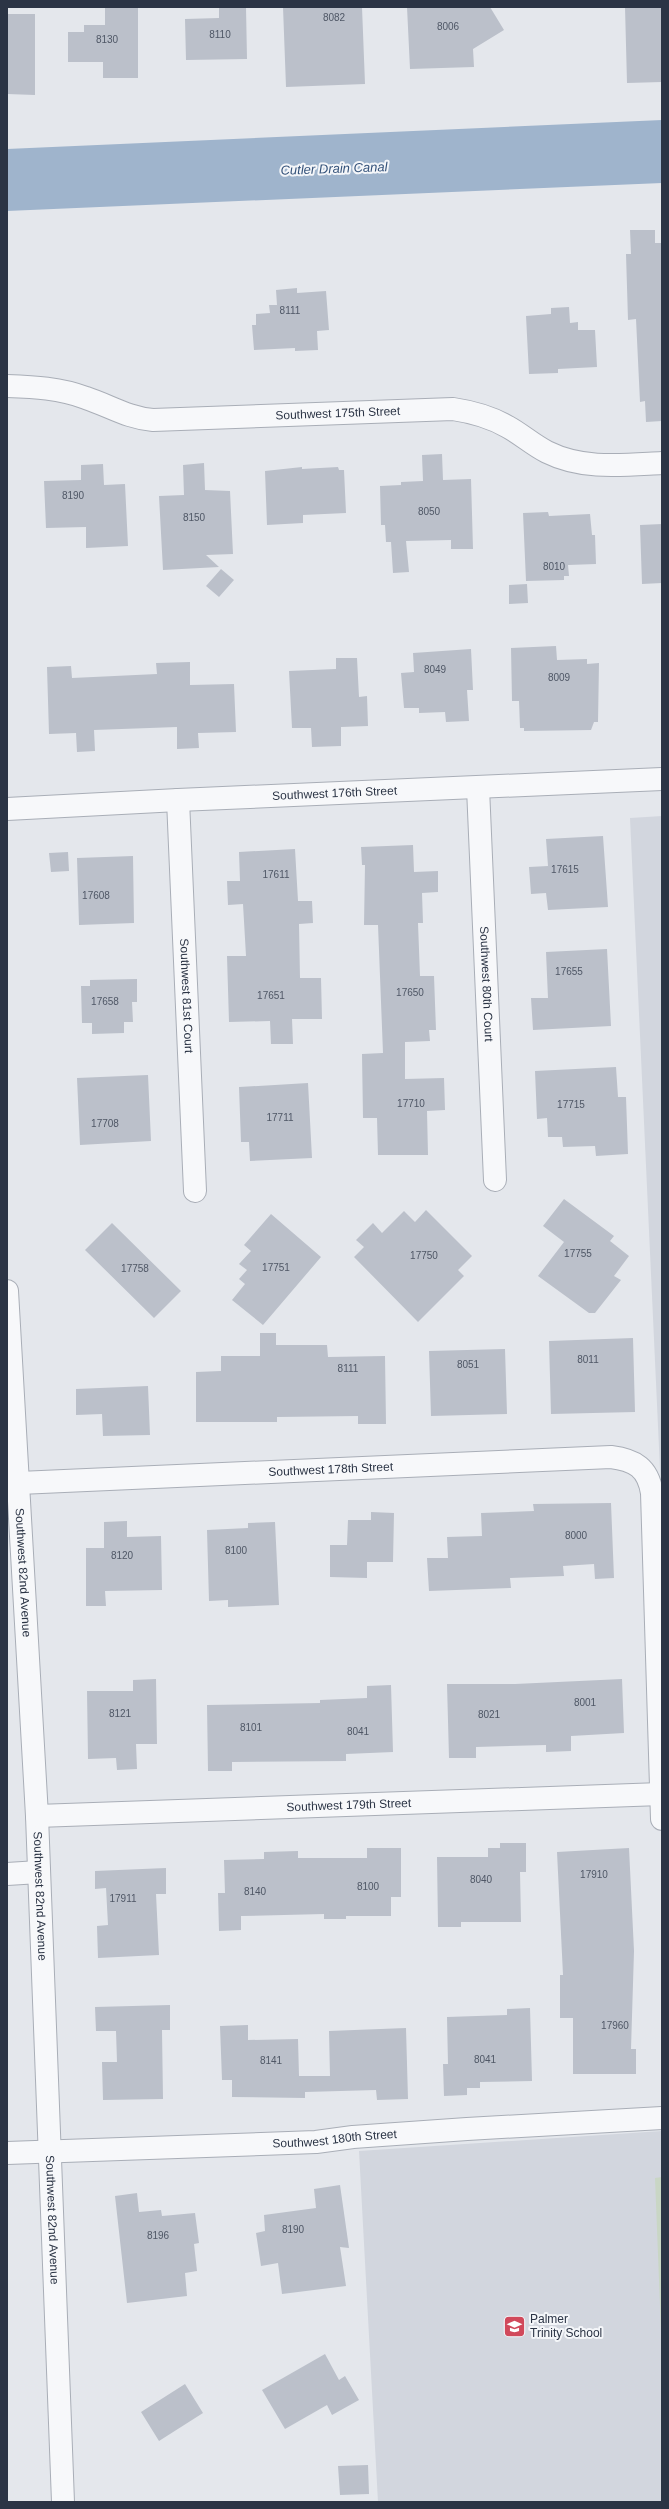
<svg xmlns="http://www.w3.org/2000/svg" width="669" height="2509" font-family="Helvetica,sans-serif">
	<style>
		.built { fill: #d2d6de }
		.green { fill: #c9d6c5 }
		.water { fill: #9fb4cc }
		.building { fill: #bbc0ca }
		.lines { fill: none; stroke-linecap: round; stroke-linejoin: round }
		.minor-casing { stroke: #a9aeb7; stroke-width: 24 }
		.minor { stroke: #f7f8fa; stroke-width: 22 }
		.labels { text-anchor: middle; stroke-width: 4; stroke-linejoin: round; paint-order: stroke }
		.number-label { font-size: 10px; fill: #4f5766 }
		.street-label { font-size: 12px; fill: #2b3445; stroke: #f4f6f9 }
		.poi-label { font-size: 12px; fill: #2b3445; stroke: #f4f6f9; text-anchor: start }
		.water-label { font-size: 13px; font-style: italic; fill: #34527a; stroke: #f4f6f9 }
	</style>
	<rect width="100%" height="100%" fill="#e4e7ec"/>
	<path class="built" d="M662 816V1513L630 818Z
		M662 2131V2502H378L359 2151Z"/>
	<path class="green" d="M662 2177V2357L655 2178Z"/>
	<path class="water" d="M662 120V183L7 211V149Z"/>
	<path class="building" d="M105 7 138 8V78H103V62H68V32H84V25H105Z
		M219 7H246L247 59 186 60 185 19 219 18Z
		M283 7H362L365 84 286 87Z
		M407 7H490L504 30 473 49 474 67 410 69Z
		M625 7H662V82L627 83Z
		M7 14H35V95L7 94Z
		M630 230H655V243H662V421L646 422 645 401 640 402 636 319 628 320 626 254H631Z
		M297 288V293L326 291 329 330 317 331 318 350 295 351V348L254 350 252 325H256V314L270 313 269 305H277L276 290Z
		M569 307 570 323 578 322V330H595L597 367 558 369V373L529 374 526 316 551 314V308Z
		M442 454 443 480 471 479 473 549H451V540L406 541 409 572 393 573 391 542H386L385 525H381L380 486 401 485V482L423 481 422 455Z
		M204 463 205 490 230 491 233 554 206 555 219 567 163 570 159 496 184 495 183 465Z
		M103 464 104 485 125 484 128 546 86 548V527L46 528 44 481 81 480V465Z
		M302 467V469L338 467 339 470H344L346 513 303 515V523L267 525 265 471Z
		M548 512 549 516 590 514 592 535H595L596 564 568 565 569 576H564V580L526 581 523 513Z
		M662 524V583L642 584 640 525Z
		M221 569 234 580 219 597 206 586Z
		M527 584 528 603 509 604V585Z
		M556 646 557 660 587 659V664L599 663 598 722H594L591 730 524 731V728H520L519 701H512L511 648Z
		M471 649 473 690H467L469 721 446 722 445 712 419 713V708H404L401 673 414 672 413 653Z
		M336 658H357L359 697 367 696 368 726 341 727V746L312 747 311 728H292L289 671 336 669Z
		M190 662V685L234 684 236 732 198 733 199 748 177 749V727L94 730 95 751 77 752 76 733 49 734 47 667 71 666 72 678 157 674 156 663Z
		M603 836 608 907 548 910 546 893 531 894 529 867 548 866 546 839Z
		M413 845 414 872 438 871V892L422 893 423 923H418L420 976H434L436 1030H429L430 1041 405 1042V1079L444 1078 445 1110 427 1111 428 1155H378L377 1118H363L362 1054 383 1053 378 925H364L365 865H362L361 847Z
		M295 849 298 901H312L313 923 299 924 300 978H321L322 1019H292L293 1044H271L270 1021 229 1022 227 956H246L243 904 228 905 227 881H240L239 852Z
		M68 852 69 871 51 872 49 853Z
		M133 856 134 923 79 925 77 858Z
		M607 949 611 1026 533 1030 531 998H548L546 952Z
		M137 979V1002H132L133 1022H124V1033L92 1034V1023H82L81 986H90V980Z
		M616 1067 618 1097H626L628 1154 596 1156 595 1146 563 1147 562 1137H548L547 1118 537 1119 535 1071Z
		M148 1075 151 1141 80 1145 77 1078Z
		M308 1083 312 1158 250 1161 249 1142H241L239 1087Z
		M564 1199 614 1236 610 1241 629 1256 614 1276 621 1280 595 1313H589L538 1276 564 1242 543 1226Z
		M426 1210 472 1256 458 1270 464 1276 418 1322 354 1257 364 1247 356 1240 373 1223 382 1233 404 1211 415 1222Z
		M271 1214 321 1257 263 1325 232 1300 245 1284 239 1279 247 1270 239 1264 251 1251 244 1245Z
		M112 1223 181 1291 154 1318 85 1250Z
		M260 1333H276V1345H327L328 1357 385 1356 386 1424H358V1416L277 1417V1422H196V1372L221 1371V1356H260Z
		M633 1338 635 1412 551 1414 549 1341Z
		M505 1349 507 1414 431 1416 429 1351Z
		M148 1386 150 1435 103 1436 102 1414 76 1415V1389Z
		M611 1503 614 1578 595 1579 594 1564 563 1566 564 1576 510 1578 511 1588 429 1591 427 1558H448L447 1537 482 1536 481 1513 534 1511 533 1504Z
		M371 1512 394 1513 393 1562H367V1578L330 1577V1545H347L348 1520H371Z
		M127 1521V1537L161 1536 162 1590 105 1591 106 1606H86V1548H104V1522Z
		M275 1522 279 1605 228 1607V1600L209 1601 207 1530 248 1528V1523Z
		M156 1679 157 1744H136L137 1769 117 1770 116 1758 88 1759 87 1691H133V1680Z
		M622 1679 624 1733 571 1736V1751L546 1752V1745L476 1747V1758H449L447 1684H515Z
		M391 1685 393 1752 346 1754V1761L232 1762V1771H208L207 1705 320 1703V1700L367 1698V1686Z
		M500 1843H526V1872H520L521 1922H461V1927H438L437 1857H488V1848H500Z
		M367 1848H401V1897H391V1916H346V1919H324V1914L241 1916V1930L219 1931 218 1893H225L224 1860 264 1859V1852L298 1851V1858H367Z
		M629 1848 634 1951 631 2049H636V2074H573V2018H560V1975H563L557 1852Z
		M166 1868V1894H156L159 1955 98 1958 97 1926 108 1925 106 1888 95 1889V1871Z
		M170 2005V2030H162L163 2099 103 2100 102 2062H117L116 2031H96L95 2007Z
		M530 2008 532 2081 480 2082V2088H467V2095L444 2096 443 2064H448L447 2017 507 2015V2009Z
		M248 2025V2040L298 2039 299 2076H330L329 2031 406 2028 408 2099 377 2100 376 2090 305 2092V2098L232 2097V2080H222L220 2026Z
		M340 2185 349 2248 340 2247 346 2286 282 2294 278 2263 261 2266 256 2233 265 2231 264 2215 316 2208 314 2189Z
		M137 2193 139 2212 161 2210 162 2216 195 2213 199 2243 194 2244 197 2271 185 2273 187 2296 127 2303 115 2196Z
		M325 2354 339 2380 345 2376 359 2400 332 2415 327 2405 285 2429 262 2390Z
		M185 2384 203 2413 159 2441 141 2412Z
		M368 2465 369 2494 340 2495 338 2466Z"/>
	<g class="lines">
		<defs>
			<g id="minor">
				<path id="s1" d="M7 386C34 387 60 388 86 398 110 406 128 418 153 420L453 409C473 412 491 417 508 427 521 434 533 445 547 452 583 470 623 465 662 463"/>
				<path id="s2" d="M478 788 495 1180"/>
				<path id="s3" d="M178 800 195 1191"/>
				<path id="s4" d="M7 809 178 800 662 779"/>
				<path id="s5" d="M7 1291 37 1816 63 2502"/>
				<path id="s6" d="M19 1483 611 1457C635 1460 648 1468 652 1493L662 1819"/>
				<path id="s7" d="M37 1816 661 1794"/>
				<path d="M7 1874 39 1872"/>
				<path id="s8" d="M7 2153 316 2142 353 2137 467 2129 662 2118"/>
			</g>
		</defs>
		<use href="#minor" class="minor-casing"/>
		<use href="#minor" class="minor"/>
	</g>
	<defs>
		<symbol id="school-square" viewBox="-11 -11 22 22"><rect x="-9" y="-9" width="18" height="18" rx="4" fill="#d1495b" stroke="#f4f6f9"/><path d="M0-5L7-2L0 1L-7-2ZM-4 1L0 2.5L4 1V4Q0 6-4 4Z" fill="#fff"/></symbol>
	</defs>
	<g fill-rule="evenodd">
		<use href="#school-square" x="502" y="2314" width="25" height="25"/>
	</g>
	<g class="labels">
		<g class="number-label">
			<text x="334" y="21">8082</text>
			<text x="448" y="30">8006</text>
			<text x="220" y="38">8110</text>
			<text x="107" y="43">8130</text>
			<text x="290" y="314">8111</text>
			<text x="73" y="499">8190</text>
			<text x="429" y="515">8050</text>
			<text x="194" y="521">8150</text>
			<text x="554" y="570">8010</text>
			<text x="435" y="673">8049</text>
			<text x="559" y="681">8009</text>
			<text x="565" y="873">17615</text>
			<text x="276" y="878">17611</text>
			<text x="96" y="899">17608</text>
			<text x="569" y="975">17655</text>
			<text x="410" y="996">17650</text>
			<text x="271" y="999">17651</text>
			<text x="105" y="1005">17658</text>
			<text x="411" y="1107">17710</text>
			<text x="571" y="1108">17715</text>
			<text x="280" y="1121">17711</text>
			<text x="105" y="1127">17708</text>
			<text x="578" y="1257">17755</text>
			<text x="424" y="1259">17750</text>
			<text x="276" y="1271">17751</text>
			<text x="135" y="1272">17758</text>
			<text x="588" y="1363">8011</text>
			<text x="468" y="1368">8051</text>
			<text x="348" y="1372">8111</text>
			<text x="576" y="1539">8000</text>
			<text x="236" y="1554">8100</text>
			<text x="122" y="1559">8120</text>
			<text x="585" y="1706">8001</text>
			<text x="120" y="1717">8121</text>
			<text x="489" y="1718">8021</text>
			<text x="251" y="1731">8101</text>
			<text x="358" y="1735">8041</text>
			<text x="594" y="1878">17910</text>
			<text x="481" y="1883">8040</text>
			<text x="368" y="1890">8100</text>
			<text x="255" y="1895">8140</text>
			<text x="123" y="1902">17911</text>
			<text x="615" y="2029">17960</text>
			<text x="485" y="2063">8041</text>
			<text x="271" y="2064">8141</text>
			<text x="293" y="2233">8190</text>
			<text x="158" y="2239">8196</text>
		</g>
		<g class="street-label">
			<text dy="4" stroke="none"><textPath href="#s1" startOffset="336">Southwest 175th Street</textPath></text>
			<text dy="4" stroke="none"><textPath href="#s4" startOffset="328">Southwest 176th Street</textPath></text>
			<text dy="4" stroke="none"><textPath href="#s2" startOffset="196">Southwest 80th Court</textPath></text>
			<text dy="4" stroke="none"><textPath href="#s3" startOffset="196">Southwest 81st Court</textPath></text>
			<text dy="4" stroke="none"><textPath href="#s6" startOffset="312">Southwest 178th Street</textPath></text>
			<text dy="4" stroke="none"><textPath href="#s5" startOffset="282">Southwest 82nd Avenue</textPath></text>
			<text dy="4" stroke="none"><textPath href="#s7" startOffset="312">Southwest 179th Street</textPath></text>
			<text dy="4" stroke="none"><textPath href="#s5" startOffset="606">Southwest 82nd Avenue</textPath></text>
			<text dy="4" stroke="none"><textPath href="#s8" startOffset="328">Southwest 180th Street</textPath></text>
			<text dy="4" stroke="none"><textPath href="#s5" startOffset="930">Southwest 82nd Avenue</textPath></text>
		</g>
		<g class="poi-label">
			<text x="530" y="2323">Palmer<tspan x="530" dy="14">Trinity School</tspan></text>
		</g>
		<g class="water-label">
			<text transform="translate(334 168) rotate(-2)" y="5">Cutler Drain Canal</text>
		</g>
	</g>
	<rect width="669" height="2509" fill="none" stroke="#2b3445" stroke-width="16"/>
</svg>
